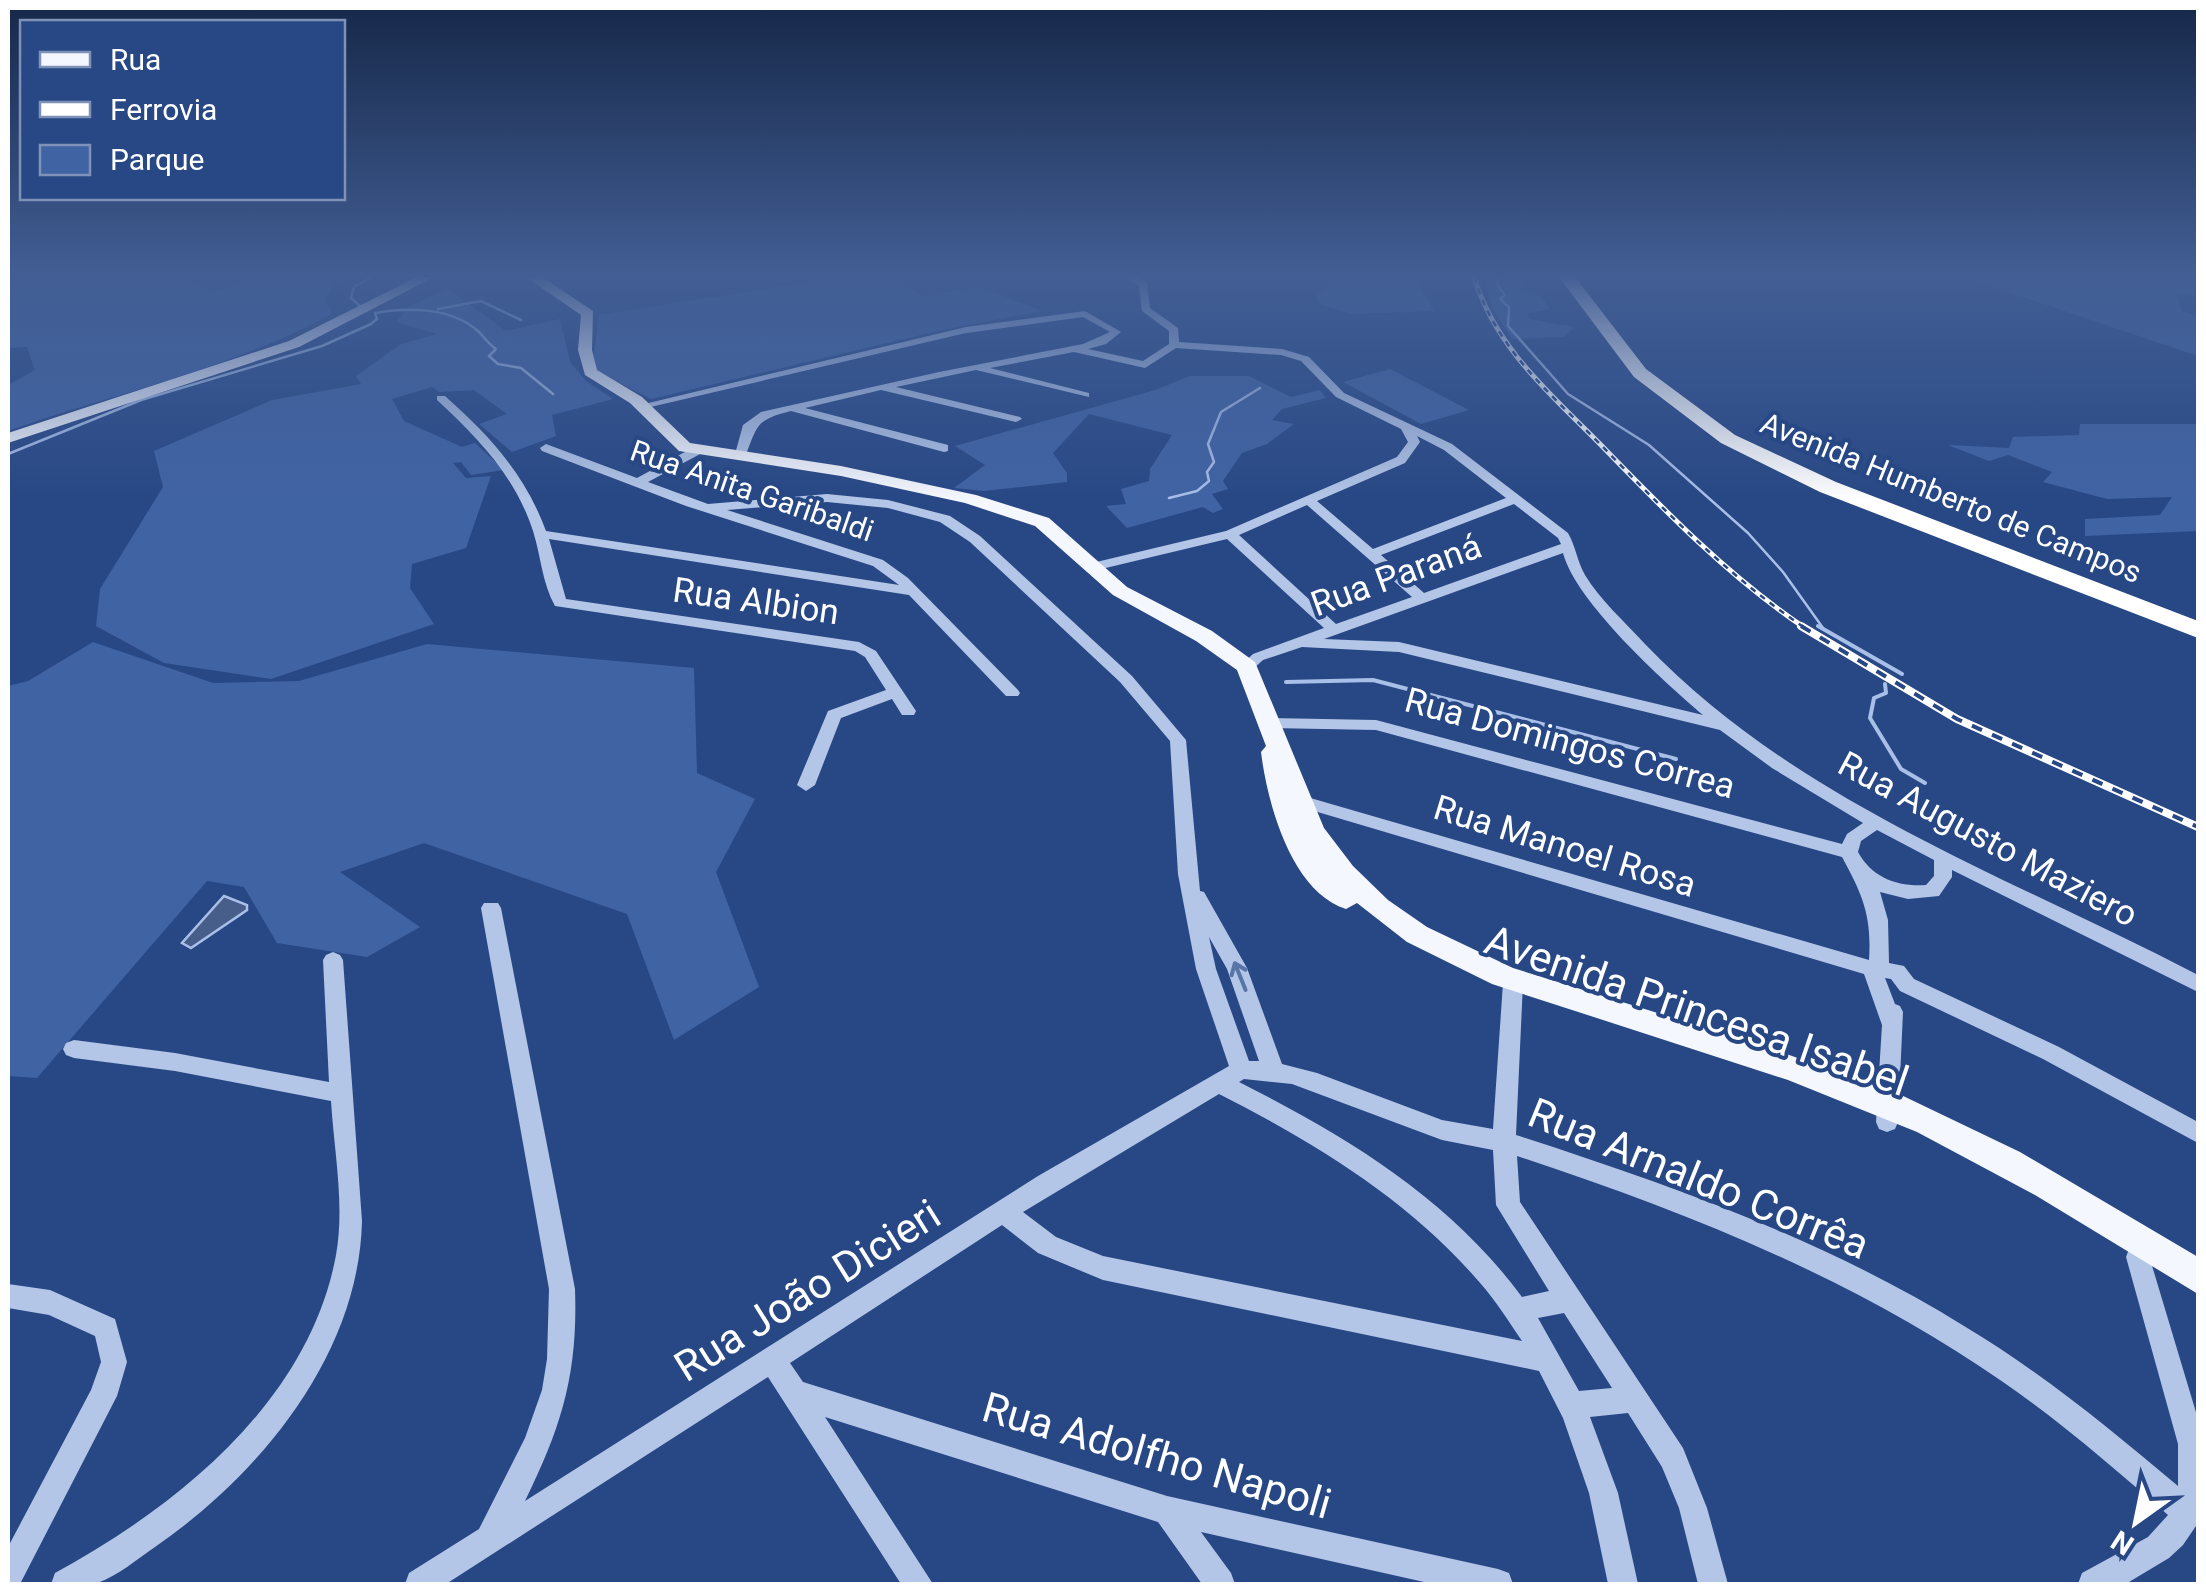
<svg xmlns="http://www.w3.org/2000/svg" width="2206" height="1592" font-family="Roboto,sans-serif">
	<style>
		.green { fill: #4063a3 }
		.water { fill: #475d8a; stroke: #a8bfe8; stroke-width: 2.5 }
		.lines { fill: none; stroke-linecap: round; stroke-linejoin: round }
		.stream-far1 { stroke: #a8bfe8; stroke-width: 2.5 }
		.stream { stroke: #a8bfe8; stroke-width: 4 }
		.minor { fill: #b3c6e7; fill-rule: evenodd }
		.major { fill: #f5f7fe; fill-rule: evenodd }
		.highway { fill: #fff; fill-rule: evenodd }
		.rail-far1-casing { stroke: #fff; stroke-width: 5 }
		.rail-casing { stroke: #fff; stroke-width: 8 }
		.rail-far1 { stroke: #284885; stroke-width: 2.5; stroke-dasharray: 6; stroke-linecap: butt }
		.rail { stroke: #284885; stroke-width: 4; stroke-dasharray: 11; stroke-linecap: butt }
		.oneway { stroke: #5974a7 }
		.labels { text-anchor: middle; stroke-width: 8; stroke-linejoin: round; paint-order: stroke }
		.far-street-label { font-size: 30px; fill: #fff; stroke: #284885 }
		.street-label { font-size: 35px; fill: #fff; stroke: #284885 }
		.near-street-label { font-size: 42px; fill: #fff; stroke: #284885 }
	</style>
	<rect width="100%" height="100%" fill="#284885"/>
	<path class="green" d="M8 277H171L219 291 255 277 339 279 325 298 332 314C231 369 116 393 8 431V385L35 370 27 347 8 348Z
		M842 277H895L924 297 978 286 1042 311 942 330 651 399 592 369 599 315Z
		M1336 277H1415L1434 311 1351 314 1320 304 1316 294 1330 287 1328 281Z
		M1485 277H1518L1529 293 1540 296 1550 309 1527 313 1529 319 1574 327 1564 337 1512 339 1492 308Z
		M1964 277H2190L2196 296 2176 294 2182 311 2198 317V356Z
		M448 289 506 331 560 319 570 362 586 381 613 399 552 415 556 436 512 452 479 424 507 414 474 390 439 392 432 387 392 399 404 421 462 447 475 443 504 470 471 475 461 462 453 463 466 478 491 476 466 548 412 564 410 588 434 624 271 679 164 663 96 626 100 589 163 487 154 451 272 400 361 384 356 376 401 344 437 334 396 322 409 307Z
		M1390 369 1469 410 1421 424 1343 382Z
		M1190 376H1249L1291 397 1320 390 1326 398 1282 409 1272 420 1294 424 1267 444 1242 453 1223 481 1228 489 1212 494 1223 509 1213 513 1203 507 1127 528 1106 506 1126 504 1121 489 1149 481 1150 469 1172 435 1089 414 1053 453 1067 473V482L984 491 954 488 985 465 955 446 1155 390Z
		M2080 424H2198V531L2085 536V519L2160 515 2172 497 2107 499 2043 482 2052 472 2008 455 1989 461 1948 445 2009 448 2013 437 2079 435Z
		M93 642 213 683 299 681 427 644 694 668 697 773 755 799 716 872 759 987 674 1040 627 914 424 843 340 872 420 927 367 957 277 943 244 887 207 881 37 1078 8 1076V686L28 681Z"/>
	<path class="water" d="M224 896 247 905V910L191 948 182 943Z"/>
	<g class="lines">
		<path class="stream-far1" d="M1499 277 1497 285 1505 295 1500 299 1509 307 1508 326 1568 394 1649 445 1748 533 1783 572 1823 628
			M361 307 351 298 354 287 371 277
			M438 309 481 301 521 320
			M8 454 141 400 322 346 371 324 377 319 375 313C408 307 452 307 479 332 485 338 488 344 496 349L489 356 498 364 521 368 553 394
			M1169 498 1197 491 1209 481 1207 472 1214 462 1208 444 1221 412 1260 388"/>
		<path class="stream" d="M1818 626 1902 674
			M1286 682 1373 680 1676 759
			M1885 684 1886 693 1874 698 1870 718 1901 769 1925 783"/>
		<path class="minor" d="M1126 277H1137L1147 283 1150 308 1178 328 1179 342 1282 349 1309 357 1344 393 1452 444 1568 533C1576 547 1577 561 1585 575 1600 600 1625 622 1645 644 1796 802 2008 876 2198 975V992L1952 870V877L1939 896 1908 899 1880 892 1888 920 1889 963 1904 966 1914 979 2059 1047 2198 1122V1143L2043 1059 1900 991 1891 979 1885 978 1895 1004 1900 1006 1903 1012 1898 1122 1895 1129 1887 1132 1879 1129 1876 1122 1882 1025 1864 974 1294 805 1291 801 1294 797 1300 795 1869 960C1872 915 1862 894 1842 857L1376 730 1269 728 1261 723 1269 718 1376 720 1842 844 1847 834 1863 823 1772 768 1720 730 1399 652 1302 647 1263 660 1252 670H1242L1239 667 1253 654 1324 628 1227 539 1093 571 1088 570V564L1226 531 1397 457 1408 442 1401 429 1336 397 1301 361 1281 355 1176 348 1145 368 1074 352 990 368 1089 393V397L976 370 896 387 1020 417 1022 419 1016 422 881 390 805 408 948 445V451L944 452 791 411C755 420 758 425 745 457L735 454 743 425 761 412 939 372 1083 344 1110 332 1083 317 966 333 642 409 636 406 966 327 1085 311 1121 332 1106 344 1088 349 1143 361 1169 344V331L1142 311 1139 286ZM1417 436 1444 450 1506 498 1373 549 1317 501 1405 463 1420 442ZM1514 504 1558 538 1561 544 1424 593 1381 555ZM1307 505 1412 597 1336 624 1239 535ZM1563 553C1576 602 1663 681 1703 715L1399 642 1324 639ZM1877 830 1934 860V876L1926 885C1898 887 1872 878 1858 852L1861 841Z
			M437 396H445C489 435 525 474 546 531L899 585 873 566 686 506 542 451 540 448 546 444 637 478 694 447H702V453L648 482 708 504 827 494 888 500 950 516 980 536 1132 676 1186 740 1200 891 1204 892 1247 968 1282 1064 1317 1073 1442 1120 1493 1129 1503 983 1506 977 1513 975 1520 977 1523 983 1516 1135C1670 1185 1826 1240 1964 1326 2041 1372 2109 1428 2178 1486V1444L2126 1257 2129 1249 2138 1245 2147 1249 2198 1419V1523L2183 1545 2169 1558 2129 1582 2124 1584H2078L2082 1573 2148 1537 2168 1515C2115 1469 2061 1422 2003 1382 1855 1279 1687 1212 1517 1156L1520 1202 1683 1448 1707 1508 1728 1584H1698L1679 1508 1662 1467 1628 1413 1590 1417 1618 1493 1638 1584H1608L1589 1493 1563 1418 1539 1371 1103 1280 1038 1253 1002 1225 790 1363 803 1382 1167 1496 1498 1569 1509 1573 1513 1584H1433L1201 1532 1231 1573 1235 1584H1202L1158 1522 825 1417 933 1584H901L768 1377 446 1584H405L409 1573 479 1529 525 1438 542 1390 547 1359 549 1289 481 908 484 903H498L501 908 575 1289C578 1373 562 1426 525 1501L1038 1176 1229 1066 1196 969 1178 874 1170 741 1120 682 970 542 940 522 888 508 827 502 727 510 883 560 908 578 1018 690 1020 693 1018 696H1006L909 595 549 539 566 599 859 642 876 651 916 711 914 715H902L892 699 841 718 815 785 806 791 797 785 828 711 886 690 865 657 855 651 555 606C542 583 541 556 533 531 515 476 479 439 437 400ZM1209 937 1227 969 1259 1061H1249L1216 969ZM1244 1079 1292 1084 1442 1140 1493 1150 1496 1205 1549 1291 1522 1297C1449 1198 1346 1136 1239 1082ZM1219 1094C1317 1144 1409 1200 1481 1284 1496 1301 1509 1322 1522 1341L1103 1256 1056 1237 1023 1212ZM1564 1313 1612 1388 1579 1391 1538 1318Z
			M333 952 340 955 343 960 362 1221C359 1354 261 1474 155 1547 137 1559 118 1576 97 1583 84 1588 65 1584 51 1584L55 1573C178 1506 309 1401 336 1255 345 1205 334 1151 331 1101L175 1071 74 1058 66 1055 63 1049 66 1043 74 1040 175 1053 329 1082 323 960 326 955Z
			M8 1284 50 1290 115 1319 127 1362 117 1396 20 1584H8V1547L91 1390 101 1362 95 1336 49 1315 8 1308Z"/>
		<path class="major" d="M417 277H434L299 347 8 443V433L289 341Z
			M526 277H542L593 311 592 350 597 370 642 397 690 443 841 466 976 495 1049 518 1127 587 1212 631 1255 662 1324 828 1353 866 1388 900 1427 927 1513 968 1767 1047 1899 1094 2020 1152 2198 1257V1294L2035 1195 1917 1132 1788 1080 1492 984 1407 942 1357 903 1346 909C1291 892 1267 802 1261 752L1266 746 1237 670 1196 641 1113 595 1035 526 965 503 841 476 679 451 630 403 585 375 578 350 581 315Z"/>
		<path class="highway" d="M1559 277H1575L1646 369 1735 435 1836 482 2198 621V638L1820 492 1721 443 1634 377Z"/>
		<defs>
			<path id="rail-far1" d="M1474 277C1496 349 1550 393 1601 445 1665 511 1728 576 1805 628"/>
			<path id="rail" d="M1801 626 1957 719 2198 827"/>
		</defs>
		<use href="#rail-far1" class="rail-far1-casing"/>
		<use href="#rail" class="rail-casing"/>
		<use href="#rail-far1" class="rail-far1"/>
		<use href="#rail" class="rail"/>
	</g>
	<defs><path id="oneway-shaft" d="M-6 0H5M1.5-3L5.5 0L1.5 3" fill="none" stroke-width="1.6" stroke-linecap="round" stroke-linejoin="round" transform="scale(2.5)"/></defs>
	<use class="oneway" href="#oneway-shaft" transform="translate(1240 976) rotate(-112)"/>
	<linearGradient id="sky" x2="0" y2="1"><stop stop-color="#162849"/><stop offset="0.55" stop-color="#425e94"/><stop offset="1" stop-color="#425e94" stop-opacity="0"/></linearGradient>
	<rect width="2206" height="500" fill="url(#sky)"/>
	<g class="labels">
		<g class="far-street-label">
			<text transform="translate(752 491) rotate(19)" y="10">Rua Anita Garibaldi</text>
			<text transform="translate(1951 498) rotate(22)" y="10">Avenida Humberto de Campos</text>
		</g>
		<g class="street-label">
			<text transform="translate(1396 575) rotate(-20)" y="12">Rua Paraná</text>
			<text transform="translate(756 601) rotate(8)" y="12">Rua Albion</text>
			<text transform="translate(1570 743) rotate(15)" y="12">Rua Domingos Correa</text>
			<text transform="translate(1988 839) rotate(28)" y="12">Rua Augusto Maziero</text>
			<text transform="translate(1565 846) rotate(17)" y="12">Rua Manoel Rosa</text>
		</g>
		<g class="near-street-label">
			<text transform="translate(1697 1010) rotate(19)" y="15">Avenida Princesa Isabel</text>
			<text transform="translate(1699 1178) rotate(22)" y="15">Rua Arnaldo Corrêa</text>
			<text transform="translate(807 1290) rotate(-32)" y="15">Rua João Dicieri</text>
			<text transform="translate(1157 1455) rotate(16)" y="15">Rua Adolfho Napoli</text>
		</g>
	</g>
	<rect width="2206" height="1592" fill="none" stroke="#ffffff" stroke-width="20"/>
	<rect x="20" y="20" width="325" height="180" fill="#284885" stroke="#7e91b6" stroke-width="2.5"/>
	<rect x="40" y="52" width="50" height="15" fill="#f5f7fe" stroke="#7e91b6" stroke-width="2.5"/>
	<text x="110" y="70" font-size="30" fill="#ffffff">Rua</text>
	<rect x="40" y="102" width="50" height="15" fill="#ffffff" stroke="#7e91b6" stroke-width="2.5"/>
	<text x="110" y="120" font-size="30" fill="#ffffff">Ferrovia</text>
	<rect x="40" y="145" width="50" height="30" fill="#4063a3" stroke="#7e91b6" stroke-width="2.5"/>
	<text x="110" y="170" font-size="30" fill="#ffffff">Parque</text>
	<g transform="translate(2136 1522) rotate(213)" stroke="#284885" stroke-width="8" paint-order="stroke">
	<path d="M0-8L18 38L0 25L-18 38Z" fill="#ffffff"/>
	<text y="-15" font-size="28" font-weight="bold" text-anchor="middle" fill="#ffffff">N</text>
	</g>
</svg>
